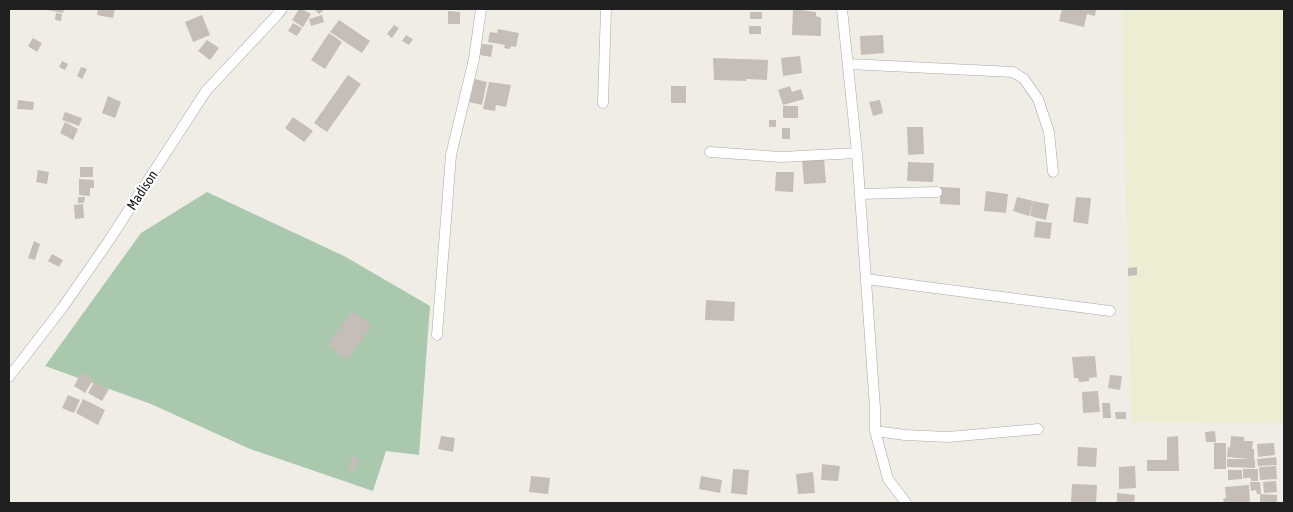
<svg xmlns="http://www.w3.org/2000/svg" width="1293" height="512" font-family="'Asap Condensed',sans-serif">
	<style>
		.farmland { fill: #eceed4 }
		.cemetery { fill: #aac8ae }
		.building { fill: #c5bdb7 }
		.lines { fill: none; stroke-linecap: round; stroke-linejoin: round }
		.minor-casing { stroke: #a7a7a7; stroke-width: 11 }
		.minor { stroke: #fff; stroke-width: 10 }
		.labels { text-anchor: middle; stroke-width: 4.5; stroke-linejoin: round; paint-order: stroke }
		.street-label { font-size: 14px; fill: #202020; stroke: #fff }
	</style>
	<rect width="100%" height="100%" fill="#f0ede7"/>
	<path class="farmland" d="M1122 9H1284V423L1131 422Z"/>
	<path class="cemetery" d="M207 192 344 256 430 306 419 455 386 451 373 491 250 449 151 404 45 366 141 233Z"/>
	<path class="building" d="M47 9H64L63 13 47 10Z
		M98 9H115L113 18 97 15Z
		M299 9H302L311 14 303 27 292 20Z
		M314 9H325L319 14Z
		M793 9 816 12V16L821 18V36L792 35Z
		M1062 9H1096L1095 16 1087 14 1084 27 1059 21Z
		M448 11 460 12V24H448Z
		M750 12H762V19H750Z
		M56 13 62 14 61 21 55 20Z
		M202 15 210 35 193 42 185 22Z
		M322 15 324 22 311 26 309 19Z
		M339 20 370 41 362 53 330 32Z
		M293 23 302 28 297 36 288 31Z
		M394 25 399 28 392 38 387 34Z
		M749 26H761V34H749Z
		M498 29 519 33 516 47 511 46 510 49 504 48 505 45 488 42 490 32 497 33Z
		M329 33 342 42 325 69 311 60Z
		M406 35 413 39 409 45 402 41Z
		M883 35 884 53 861 55 860 36Z
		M33 38 42 43 37 52 28 46Z
		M207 40 219 48 210 60 198 51Z
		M482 44 493 45 491 57 480 55Z
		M800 56 802 73 783 76 781 58Z
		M713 58 768 60 767 80 746 79V81L714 80Z
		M62 61 68 64 65 70 59 67Z
		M81 67 87 69 82 79 77 76Z
		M348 75 361 84 327 132 314 123Z
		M475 79 487 82 482 105 469 102Z
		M489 82 511 85 506 107 496 105 495 111 483 109Z
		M671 86H686V103H671Z
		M790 86 792 92 801 89 804 99 783 105 778 90Z
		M108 96 121 102 115 118 102 113Z
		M18 100 34 102 33 110 17 109Z
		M880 100 883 113 873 116 869 102Z
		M783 106H798V118H783Z
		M65 112 82 118 79 126 62 120Z
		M293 117 313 131 304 142 285 128Z
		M769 120H776V127H769Z
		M65 122 78 129 73 140 60 133Z
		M907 127H923L924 154 908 155Z
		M782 128H790V139H782Z
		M824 158 826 183 804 184 802 160Z
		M908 162 934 163 933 182 907 181Z
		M80 167H93V177H80Z
		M38 170 49 172 47 184 36 182Z
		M776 172H794L793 192 775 191Z
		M79 179 94 180V188H90V196L79 195Z
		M940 187 960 188V205L940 204Z
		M986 191 1008 194 1006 213 984 211Z
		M78 197H85L84 203H78Z
		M1017 197 1033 201 1029 216 1013 211Z
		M1076 197 1091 198 1088 224 1073 222Z
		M1033 201 1049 204 1046 220 1030 216Z
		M83 204 84 218 75 219 74 205Z
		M1036 221 1052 223 1050 239 1034 237Z
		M34 241 40 244 35 260 28 258Z
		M52 254 63 260 59 267 48 261Z
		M1137 267V275L1128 276V268Z
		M706 300 735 302 734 321 705 320Z
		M352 311 372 325 347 360 327 345Z
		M1095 356 1097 377 1089 378V381L1079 382 1078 378H1074L1072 357Z
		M82 372 93 380 85 393 74 386Z
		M1110 375 1122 376 1120 390 1108 388Z
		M94 382 109 389 102 401 88 393Z
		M1098 391 1100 412 1083 413 1082 392Z
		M68 395 80 400 74 413 62 408Z
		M83 399 105 410 98 425 76 413Z
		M1102 403H1110L1111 418H1103Z
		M1115 412H1126V419H1116Z
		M1215 431 1216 442H1206L1205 432Z
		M441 436 455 438 453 452 438 449Z
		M1178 436 1179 471H1147V460H1167V437Z
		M1231 436 1244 437V441H1253L1252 449H1254V459L1255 460V468L1227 467V459H1250L1227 457 1228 447 1230 448Z
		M1214 443H1226V469H1214Z
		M1274 443 1275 455 1258 457 1257 444Z
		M1078 447 1097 448 1096 467 1077 466Z
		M353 456 359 459 354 472 348 469Z
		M1276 457 1277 465 1258 466 1257 459Z
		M822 464 840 466 838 481 821 480Z
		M1135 466 1136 488 1119 489V467Z
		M1276 466 1277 479 1260 480 1259 467Z
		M733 469 749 470 747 495 731 493Z
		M1243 469H1258V481H1251V478H1243Z
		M1228 470H1242V479L1228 480Z
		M813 472 815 493 798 494 796 474Z
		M531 476 550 478 548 494 529 492Z
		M701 476 722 480 720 493 699 489Z
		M1276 481 1277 492 1264 493 1263 482Z
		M1250 482H1260L1261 494H1257L1256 490 1251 491Z
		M1072 484 1097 485 1096 503H1071Z
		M1249 485 1250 503H1224L1223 499 1226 498 1225 487Z
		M1117 493 1135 495 1134 503H1117Z
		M1260 494 1277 495V503H1260Z"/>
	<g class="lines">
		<defs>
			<path id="minor" d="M842 9 857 153 875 408V431L888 479 906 503
				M848 64 1013 72 1024 79 1038 99 1049 132 1053 172
				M603 103 606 9
				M710 152 781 157 857 153
				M860 194 937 192
				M866 279 1110 311
				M437 335 451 155 474 59 481 9
				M9 377 63 307 108 242 206 91 278 14 282 9
				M875 431 905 435 948 437 1038 429"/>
		</defs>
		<use href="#minor" class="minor-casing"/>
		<use href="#minor" class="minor"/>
	</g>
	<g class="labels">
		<g class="street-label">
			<text transform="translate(142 190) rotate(-57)" y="5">Madison</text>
		</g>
	</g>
	<rect width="1293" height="512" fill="none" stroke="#202020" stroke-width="20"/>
</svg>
